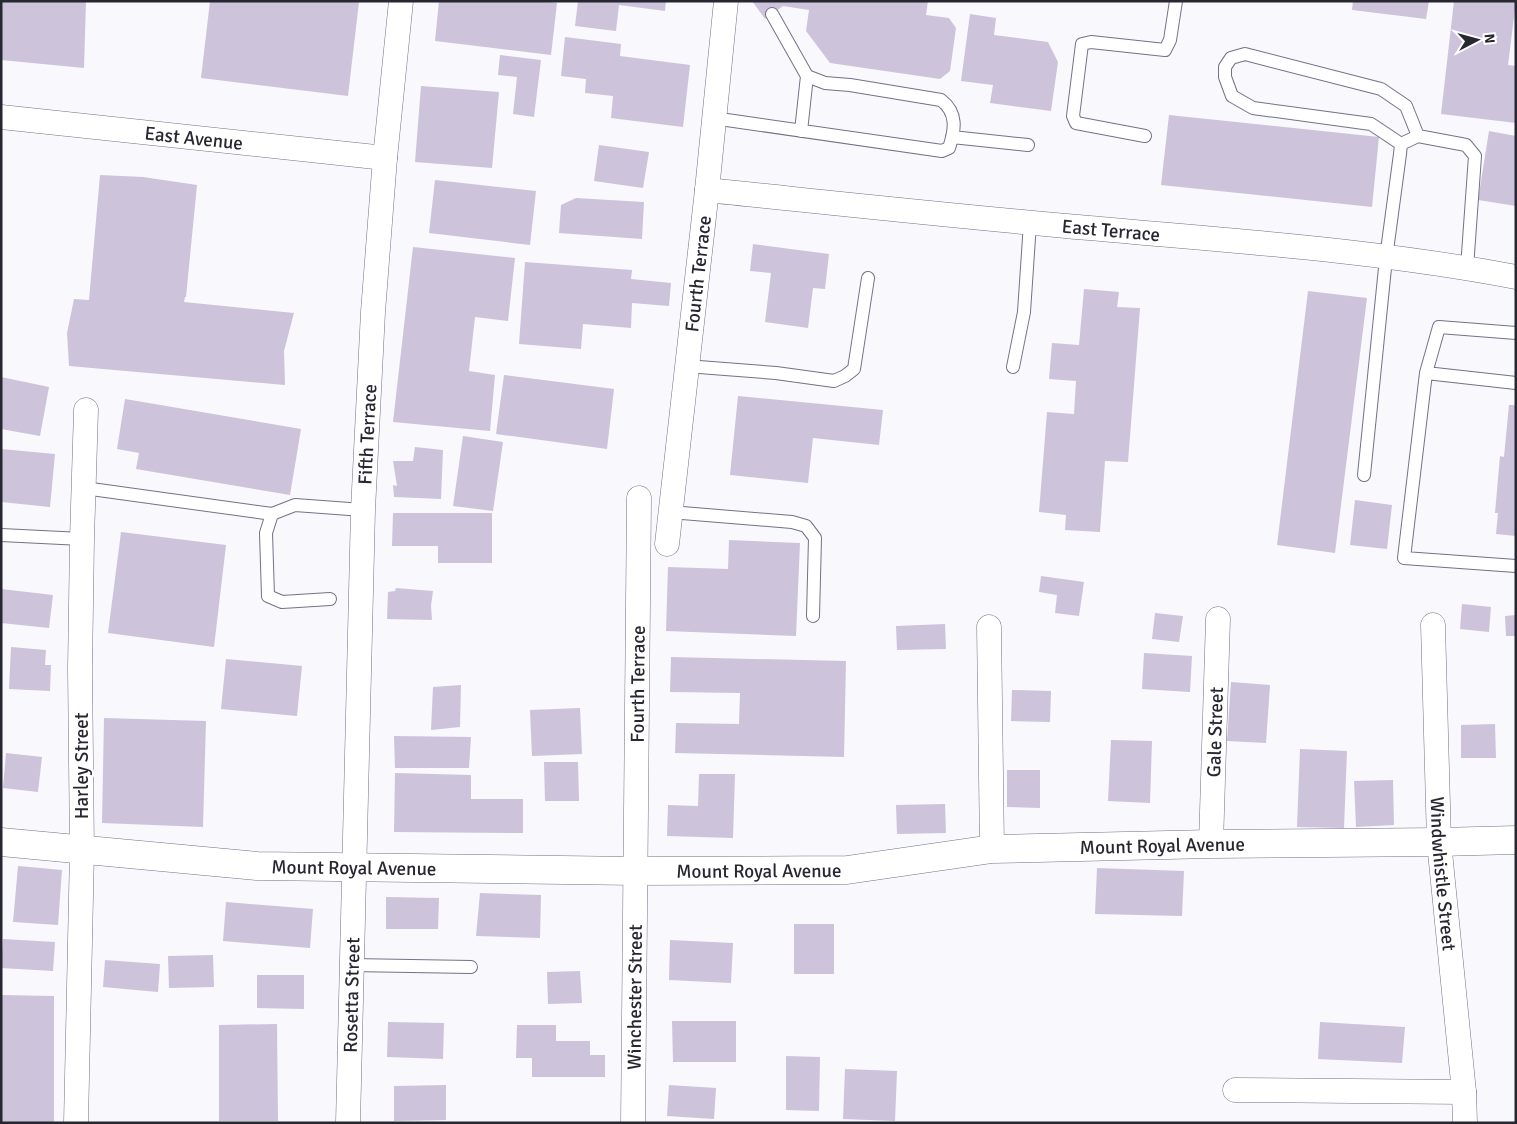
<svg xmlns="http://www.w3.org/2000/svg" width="1517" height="1124" font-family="Signika,sans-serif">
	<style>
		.building { fill: #cdc3db }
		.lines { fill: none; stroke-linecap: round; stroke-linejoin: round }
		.service-casing { stroke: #727288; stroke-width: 14 }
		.minor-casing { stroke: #727288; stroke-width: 25 }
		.tertiary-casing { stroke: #727288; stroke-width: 29 }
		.service { stroke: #fff; stroke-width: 12 }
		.minor { stroke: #fff; stroke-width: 24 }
		.tertiary { stroke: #fff; stroke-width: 28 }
		.labels { text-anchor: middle; stroke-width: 5; stroke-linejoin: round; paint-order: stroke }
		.street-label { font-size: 19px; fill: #272731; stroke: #fff }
	</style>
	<rect width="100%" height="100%" fill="#f8f8fd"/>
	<path class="building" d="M1 1H86L84 68 1 60Z
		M210 1 359 2 348 96 201 78Z
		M439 1H543L557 3 551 55 435 41Z
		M578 1H666L665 11 619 5 616 31 575 26Z
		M752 1H928L926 15 949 18 956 28 950 71 940 79 830 63 806 31 809 10 783 6 765 19Z
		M1353 1H1429L1426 19 1352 10Z
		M1454 1H1516L1508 65 1516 66V123L1441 114Z
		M970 14 996 18 994 35 1048 42 1058 62 1051 111 990 103 993 85 961 81Z
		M565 37 621 44 620 56 690 65 683 127 611 118 613 96 585 93 586 79 561 76Z
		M500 55 541 60 534 117 513 114 517 77 498 75Z
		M421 86 499 92 492 168 415 162Z
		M1169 115 1379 137 1372 207 1161 185Z
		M1489 131 1516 136V206L1478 200Z
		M599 145 649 152 643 188 594 181Z
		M100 175 143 177 197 185 186 297H185L184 302 294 313 284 351 285 385 69 366 67 333 74 299 89 300Z
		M435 180 536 191 530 245 429 233Z
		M576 198 644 202 642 239 559 233 561 205Z
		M753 244 829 254 825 289 813 288 808 328 765 322 771 273 750 271Z
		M413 247 515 258 508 321 475 317 469 371 495 375 490 431 393 422Z
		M525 262 632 270 631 279 671 283 669 306 632 303 631 328 583 324 581 349 519 344Z
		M1084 289 1119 292 1117 307 1140 308 1128 462 1105 461 1100 532 1065 530 1066 515 1039 512 1047 412 1074 414 1076 381 1049 379 1052 343 1079 345Z
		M1308 291 1367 298 1335 553 1277 545Z
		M504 375 614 389 607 449 496 434Z
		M1 377 49 387 40 436 1 429Z
		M738 396 883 410 879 445 813 438 808 483 730 475Z
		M125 399 301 429 290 495 136 469 139 453 117 449Z
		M1509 405H1516V536L1496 534 1498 513H1495L1500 456 1504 457Z
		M463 436 503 442 493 511 453 506Z
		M415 447 443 450 441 499 394 497 393 485 397 486 393 461H413Z
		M1 449 55 454 50 507 1 502Z
		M1355 500 1392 505 1387 549 1350 545Z
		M393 513H492V563H438V546H392Z
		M121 532 226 545 214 647 108 633Z
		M729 540 800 543 796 636 666 631 668 567 728 569Z
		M1041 576 1084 582 1079 616 1055 613 1057 595 1039 592Z
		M396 588 433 591 431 606 432 620 387 619 388 592 395 591Z
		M1 589 53 595 49 628 1 623Z
		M1462 604 1491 607 1489 632 1460 629Z
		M1155 613 1183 616 1179 642 1152 639Z
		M1516 615V636H1506L1505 616Z
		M945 624 946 649 897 650 896 626Z
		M11 647 46 650 45 665H51L50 691 9 689Z
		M1144 653 1192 656 1190 692 1142 689Z
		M671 657 846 661 844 757 675 753 676 723 739 724 740 693 670 692Z
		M226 659 302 666 297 716 221 709Z
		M1231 682 1270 685 1266 743 1227 741Z
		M461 685 460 727 431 730 433 687Z
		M1012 690 1051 691 1050 722 1011 721Z
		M580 708 582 754 532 756 530 710Z
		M104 718 206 721 203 827 102 823Z
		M1495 724 1496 758H1461V725Z
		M394 736 471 737 469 768H395Z
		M1111 740 1152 741 1150 803 1108 801Z
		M1300 749 1347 751 1344 828 1297 827Z
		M6 753 42 757 38 792 3 788Z
		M544 762H578L579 801H545Z
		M1007 770H1040V808L1007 807Z
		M395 773 471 775V799H523V833L394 832Z
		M699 774H735L733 838 667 836 668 805 698 806Z
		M1393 780 1394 825 1356 827 1354 781Z
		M945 804 946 833 897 834 896 805Z
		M18 866 62 870 58 925 13 922Z
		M1097 868 1184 871 1182 916 1095 914Z
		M480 893 541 895 540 938 476 936Z
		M386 897 439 898 438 929H386Z
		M226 902 313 909 310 948 223 941Z
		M794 924H834V974H794Z
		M3 939 55 942 53 971 1 968Z
		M670 940 733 943 731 983 669 980Z
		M213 955 214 987 169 988 168 956Z
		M105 960 160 964 158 992 103 987Z
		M580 971 582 1003 548 1004 547 972Z
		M257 975H304V1009L257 1008Z
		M1 995 54 996V1123H1Z
		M672 1021H736V1062H673Z
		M388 1022 444 1023 443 1059 387 1057Z
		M1320 1022 1405 1027 1402 1063 1318 1059Z
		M277 1024 278 1121H219V1025Z
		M517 1025H556V1041H590V1055H605V1077H532V1058H516Z
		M786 1056 820 1057 819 1111 786 1110Z
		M845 1069 897 1071 895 1121 843 1119Z
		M446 1085V1120L394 1121V1086Z
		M669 1085 716 1088 714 1119 667 1116Z"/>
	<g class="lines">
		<defs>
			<path id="service" d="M713 118 942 151 949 148C955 130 958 113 941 100L850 85 825 83 807 76 772 14
				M801 131 807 76
				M1145 136 1076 123 1073 116 1082 44 1091 42 1165 50 1170 40 1176 1
				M952 137 1028 145
				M1401 144 1371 124 1253 108 1232 96 1225 77V67L1231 58 1245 54 1381 89 1406 106 1418 136
				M1516 333 1439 327 1426 373 1404 558 1516 566
				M686 366 776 373 834 381 845 376 854 369 868 278
				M1013 367 1024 312 1030 223
				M1426 373 1516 383
				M1364 475 1386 258 1400 154 1401 144 1418 136 1466 145 1475 156 1467 268
				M84 488 272 514
				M670 512 792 522 806 526 815 538 813 616
				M1 535 82 539
				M330 599 282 602 268 596 266 533 272 514 295 505 363 510
				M351 965 471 967"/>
			<g id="minor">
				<path id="s1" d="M1 117 385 158"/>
				<path id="s2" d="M707 190C834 203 962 217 1089 228 1232 241 1375 250 1516 277"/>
				<path id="s3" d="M667 544 707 190 726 1"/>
				<path id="s4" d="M1433 625 1439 842 1464 1092 1465 1123"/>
				<path d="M989 627 992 849"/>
				<path id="s5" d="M1211 844 1218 619"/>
				<path d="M1235 1090 1464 1092"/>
				<path d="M76 1123 82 851 80 669 82 539 86 410"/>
				<path id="s6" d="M348 1123 363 510 373 312 385 158 401 1"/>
				<path id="s7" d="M633 1123 639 498"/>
			</g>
			<g id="tertiary">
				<path id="s8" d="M1 842 257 866 635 871 847 870 992 849 1211 844 1439 842 1516 840"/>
			</g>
		</defs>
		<use href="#service" class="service-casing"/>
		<use href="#minor" class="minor-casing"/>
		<use href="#tertiary" class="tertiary-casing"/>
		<use href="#service" class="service"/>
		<use href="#minor" class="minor"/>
		<use href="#tertiary" class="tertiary"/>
	</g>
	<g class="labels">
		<g class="street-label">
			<text dy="7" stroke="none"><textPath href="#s1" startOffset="194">East Avenue</textPath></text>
			<text dy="7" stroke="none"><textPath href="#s2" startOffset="406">East Terrace</textPath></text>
			<text dy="7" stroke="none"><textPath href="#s3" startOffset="272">Fourth Terrace</textPath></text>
			<text dy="7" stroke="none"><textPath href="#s6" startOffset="689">Fifth Terrace</textPath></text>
			<text dy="7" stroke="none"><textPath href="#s7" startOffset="439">Fourth Terrace</textPath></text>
			<text dy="7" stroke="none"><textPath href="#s5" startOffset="112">Gale Street</textPath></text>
			<text transform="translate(81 766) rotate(-90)" y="7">Harley Street</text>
			<text dy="7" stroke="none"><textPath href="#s8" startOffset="1164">Mount Royal Avenue</textPath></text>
			<text dy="7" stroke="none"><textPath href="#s8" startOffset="354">Mount Royal Avenue</textPath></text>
			<text dy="7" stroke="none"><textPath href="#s8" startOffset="759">Mount Royal Avenue</textPath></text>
			<text dy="7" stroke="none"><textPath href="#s4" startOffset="249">Windwhistle Street</textPath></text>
			<text dy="7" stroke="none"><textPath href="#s6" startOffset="128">Rosetta Street</textPath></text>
			<text dy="7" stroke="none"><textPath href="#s7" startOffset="126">Winchester Street</textPath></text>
		</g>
	</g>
	<rect width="1517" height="1124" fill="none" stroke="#272731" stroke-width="5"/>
	<g transform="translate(1477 40) rotate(84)" stroke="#ffffff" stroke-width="4" paint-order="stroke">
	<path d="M0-4L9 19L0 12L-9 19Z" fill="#272731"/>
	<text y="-8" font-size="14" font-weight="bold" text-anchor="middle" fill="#272731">N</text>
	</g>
</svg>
